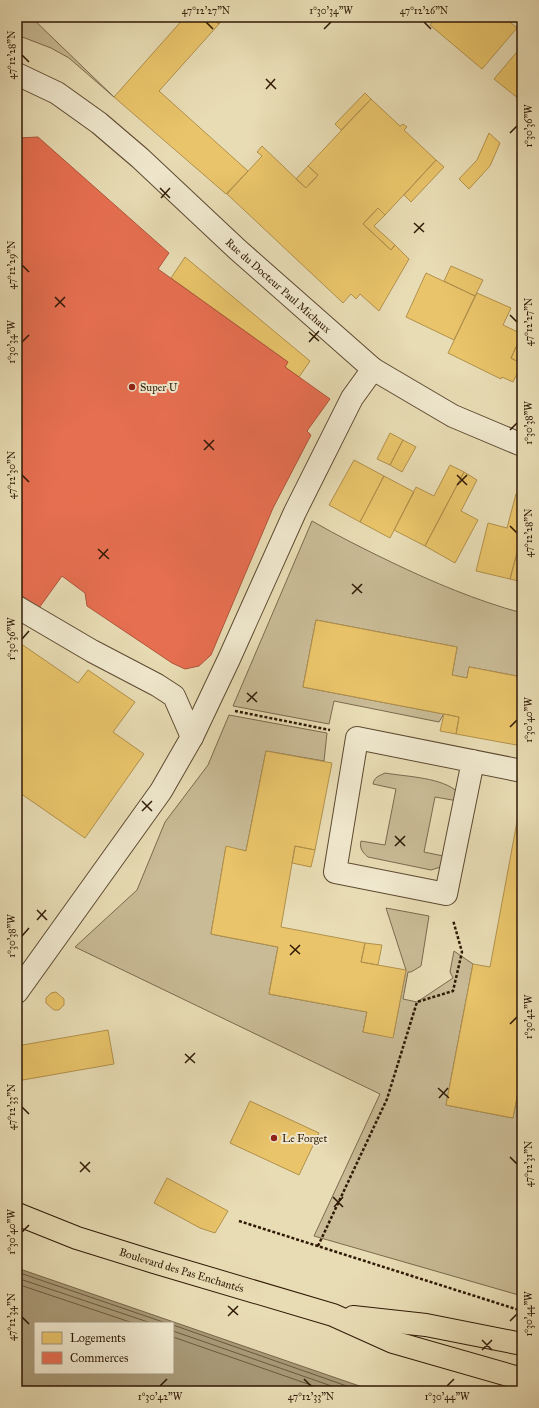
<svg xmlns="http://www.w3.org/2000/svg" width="539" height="1408" font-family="'IM FELL Great Primer',serif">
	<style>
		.green { fill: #c9bb96; stroke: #7c6a4e }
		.water { fill: #a99a78; stroke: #78664a; fill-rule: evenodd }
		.homes { fill: #e9c46a; stroke: #b1914c }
		.shops { fill: #e76f51; stroke: #b0553a }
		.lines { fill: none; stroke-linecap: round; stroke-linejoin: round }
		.shore { stroke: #6c5a3e; stroke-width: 1 }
		.minor-casing { stroke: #5d4a31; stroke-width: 24 }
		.major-casing { stroke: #2f1905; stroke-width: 24 }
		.path { stroke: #2f1905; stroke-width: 2.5; stroke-dasharray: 3 2; stroke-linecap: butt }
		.minor { stroke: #f0e8ce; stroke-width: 22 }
		.major { stroke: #e8dcb4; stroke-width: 22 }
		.ticks { fill: none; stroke: #2f1905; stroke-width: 1.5 }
		.poi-dot { fill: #8f2418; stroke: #f0e8ce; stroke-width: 1.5 }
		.labels { text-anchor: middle; stroke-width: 4; stroke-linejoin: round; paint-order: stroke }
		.street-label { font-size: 11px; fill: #2f1905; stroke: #f0e8ce }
		.poi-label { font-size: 11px; fill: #2f1905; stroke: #f0e8ce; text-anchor: start }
		.neatline { fill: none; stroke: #2f1905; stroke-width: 1.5 }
		.ticks-label { font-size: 10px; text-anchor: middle; fill: #2f1905 }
	</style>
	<rect width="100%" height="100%" fill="#e8dcb4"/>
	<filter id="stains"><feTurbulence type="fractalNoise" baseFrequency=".005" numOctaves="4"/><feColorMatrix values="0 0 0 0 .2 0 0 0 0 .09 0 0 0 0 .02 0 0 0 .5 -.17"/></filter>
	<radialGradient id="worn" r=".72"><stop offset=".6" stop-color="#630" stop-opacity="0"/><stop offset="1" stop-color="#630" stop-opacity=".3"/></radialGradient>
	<path class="green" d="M25 17H31L114 97 69 58 51 48 17 35V27Z
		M312 521C338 536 364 549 391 562 435 583 475 600 522 613V677L469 667 467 678 452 675 457 647 316 620 303 687 444 714 439 722 334 701 329 724 233 706Z
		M229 715 327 733 324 761 266 751 246 851 226 847 211 934 278 947 269 994 367 1012 363 1032 393 1037 406 970 386 908 429 916 421 966 411 972H408L403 999 417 1002 453 978 450 972 454 951 473 964 446 1105 513 1118 522 1070V1296L314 1236 380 1094 75 947 137 890 165 822 208 765Z
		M385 773C408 777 442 777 459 793L458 801 435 797 424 852 448 857 444 866 431 870 368 857C363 853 359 848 361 841L385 845 396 789 373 784C374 777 379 776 385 773Z"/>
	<path class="water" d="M17 1268 374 1391H17ZM35 1323H173V1373H35Z"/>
	<path class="homes" d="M185 17H210L219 24 159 91 248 171 226 194 114 97Z
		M210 17H225L219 24Z
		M436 17H490L496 22 501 17H504L517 28 482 69 430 25Z
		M522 46V96L519 99 494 79Z
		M365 93 371 99 341 130 335 124Z
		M371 99 400 126 403 124 407 127 404 130 436 160 385 215 378 208 363 224 391 250 395 245 409 259 379 311 360 294 356 299 351 294 343 303 227 194 262 156 257 152 262 146 306 188 318 175 308 166Z
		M489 133 500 143 490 166 469 189 459 179 477 160Z
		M436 160 444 167 411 202 404 195Z
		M308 166 318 175 306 188 296 179Z
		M378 208 385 215 374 226 395 245 391 250 363 224Z
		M185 257 310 361 299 377 285 367 288 362 171 278Z
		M451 266 483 280 475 296 444 281Z
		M426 273 475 296 454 340 406 317Z
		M477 293 511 308 503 325 522 334 511 358 522 364 513 382 502 377 501 379 448 353Z
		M516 347 522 350V364L511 358Z
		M390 433 403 440 390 465 377 459Z
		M403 440 416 447 402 472 390 465Z
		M354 460 384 476 360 522 329 505Z
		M450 465 464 472 425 546 394 530 416 487 434 496Z
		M464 472 477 480 461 511 478 520 455 563 425 546Z
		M384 476 414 492 390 538 360 522Z
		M516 494 522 496V534L510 579 476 571 488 523 507 528Z
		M522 534V582L510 579Z
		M316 620 457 647 452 675 467 678 469 667 522 677V746L456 734 459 717 303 687Z
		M17 641 78 683 88 670 135 702 113 732 144 754 85 838 17 791Z
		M444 714 459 717 456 734 440 731Z
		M266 751 332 763 315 850 295 846 281 927 365 943 361 962 406 970 393 1038 363 1032 367 1012 269 994 278 947 211 934 226 846 246 851Z
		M519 811H522V1070L513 1118 446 1105 473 964 490 967Z
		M295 846 315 850 311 867 292 863Z
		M365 943 382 945 378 965 361 962Z
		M56 992 64 999V1005L59 1010H54L46 1003V998L51 993Z
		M108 1030 114 1064 17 1081V1046Z
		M250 1101 319 1133 299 1175 230 1143Z
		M167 1178 228 1211 215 1233 200 1228 154 1203Z"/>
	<path class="shops" d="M38 137 169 253 158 269 288 362 285 367 330 399 307 431 311 435 273 508 211 655 199 666 185 669 172 663 87 606 85 593 62 576 39 608 17 592V138Z"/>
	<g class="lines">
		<path class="shore" d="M17 1272 166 1323
			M17 1278 151 1323
			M17 1284 133 1323
			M173 1325 361 1391
			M173 1331 346 1391
			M173 1337 328 1391"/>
		<defs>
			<g id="minor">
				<path id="s1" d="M17 74 57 93 99 123 140 158 238 250 373 369 453 416 522 445"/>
				<path d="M17 607 92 651 157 685 174 696 192 737 161 791 17 992"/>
				<path d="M192 737 229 659 295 512 352 398 373 369"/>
				<path d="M473 761 446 894 335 872 357 738 522 771"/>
			</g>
			<g id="major">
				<path id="s2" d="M17 1214 77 1238 154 1262 333 1315 393 1342 522 1379"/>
				<path d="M353 1317 426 1325 522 1344"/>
			</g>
		</defs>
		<use href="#minor" class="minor-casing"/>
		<use href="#major" class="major-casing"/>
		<path class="path" d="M235 711 330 730
			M239 1221 522 1311
			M318 1246 387 1099 417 1002 453 991 462 952 453 920"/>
		<use href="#minor" class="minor"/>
		<use href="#major" class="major"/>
	</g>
	<path class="ticks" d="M206 22 213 29M424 22 431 29M324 29 331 22M22 55 29 62M266 79 276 89M266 89 275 79M510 133 517 126M160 188 170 198M161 198 170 188M414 223 424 232M414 233 424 223M22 265 29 272M55 297 65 307M55 307 65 297M510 315 517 322M309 332 319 341M22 342 29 335M309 342 319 331M510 430 517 423M204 440 214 450M204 450 214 440M22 475 29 482M457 475 467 485M457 485 467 475M510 526 517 533M98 549 109 559M99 559 108 549M352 584 362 593M352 594 362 584M22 639 29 631M247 693 257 702M247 702 257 692M510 727 517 720M142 801 152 811M142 811 152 801M395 836 405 846M395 846 405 836M37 910 47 920M37 920 46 910M22 936 29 928M290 945 300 954M290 955 300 945M510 1024 517 1017M185 1054 195 1063M185 1063 195 1053M438 1088 449 1098M439 1098 448 1088M22 1107 29 1114M510 1157 517 1164M80 1162 90 1172M80 1172 90 1162M333 1197 343 1207M334 1207 343 1197M22 1232 29 1225M228 1306 238 1315M228 1316 238 1306M22 1317 29 1324M510 1321 517 1314M482 1340 492 1350M482 1350 492 1340M304 1379 311 1386M160 1386 167 1379M447 1386 454 1379"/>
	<g class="poi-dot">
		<circle cx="132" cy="387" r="4"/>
		<circle cx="274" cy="1138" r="4"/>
	</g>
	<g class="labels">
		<g class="street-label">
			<text dy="4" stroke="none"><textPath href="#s1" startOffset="338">Rue du Docteur Paul Michaux</textPath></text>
			<text dy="4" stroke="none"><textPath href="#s2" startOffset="174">Boulevard des Pas Enchantés</textPath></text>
		</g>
		<g class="poi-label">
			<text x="140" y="391">Super U</text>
			<text x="282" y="1142">Le Forget</text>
		</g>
	</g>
	<rect width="539" height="1408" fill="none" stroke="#e8dcb4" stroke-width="44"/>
	<rect x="34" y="1322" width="140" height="52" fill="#f0e8ce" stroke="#a3957e"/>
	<rect x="42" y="1332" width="20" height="12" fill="#e9c46a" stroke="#a3957e"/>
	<text x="70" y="1342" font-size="12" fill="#2f1905">Logements</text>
	<rect x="42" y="1352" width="20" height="12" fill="#e76f51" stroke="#a3957e"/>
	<text x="70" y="1362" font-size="12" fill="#2f1905">Commerces</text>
	<rect x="22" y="22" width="495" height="1364" class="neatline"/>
	<g class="ticks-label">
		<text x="206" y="14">47°12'27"N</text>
		<text x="331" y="14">1°30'34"W</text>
		<text x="424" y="14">47°12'26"N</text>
		<text transform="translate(11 55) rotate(-90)" y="4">47°12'28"N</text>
		<text transform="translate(528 126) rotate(-90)" y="4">1°30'36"W</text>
		<text transform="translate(11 265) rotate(-90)" y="4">47°12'29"N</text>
		<text transform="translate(528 322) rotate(-90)" y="4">47°12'27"N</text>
		<text transform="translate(11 342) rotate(-90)" y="4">1°30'34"W</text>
		<text transform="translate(528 423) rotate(-90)" y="4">1°30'38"W</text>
		<text transform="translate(11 475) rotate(-90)" y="4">47°12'30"N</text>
		<text transform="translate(528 533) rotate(-90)" y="4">47°12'28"N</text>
		<text transform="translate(11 639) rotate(-90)" y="4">1°30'36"W</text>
		<text transform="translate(528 720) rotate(-90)" y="4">1°30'40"W</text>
		<text transform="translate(11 936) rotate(-90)" y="4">1°30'38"W</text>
		<text transform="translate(528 1017) rotate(-90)" y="4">1°30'42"W</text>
		<text transform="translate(11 1107) rotate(-90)" y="4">47°12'33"N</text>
		<text transform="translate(528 1164) rotate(-90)" y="4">47°12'31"N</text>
		<text transform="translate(11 1232) rotate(-90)" y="4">1°30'40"W</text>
		<text transform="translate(528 1314) rotate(-90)" y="4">1°30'44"W</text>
		<text transform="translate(11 1317) rotate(-90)" y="4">47°12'34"N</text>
		<text x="160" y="1400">1°30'42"W</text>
		<text x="311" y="1400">47°12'33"N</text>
		<text x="447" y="1400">1°30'44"W</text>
	</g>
	<rect width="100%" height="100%" filter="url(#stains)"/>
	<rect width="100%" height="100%" fill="url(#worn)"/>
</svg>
